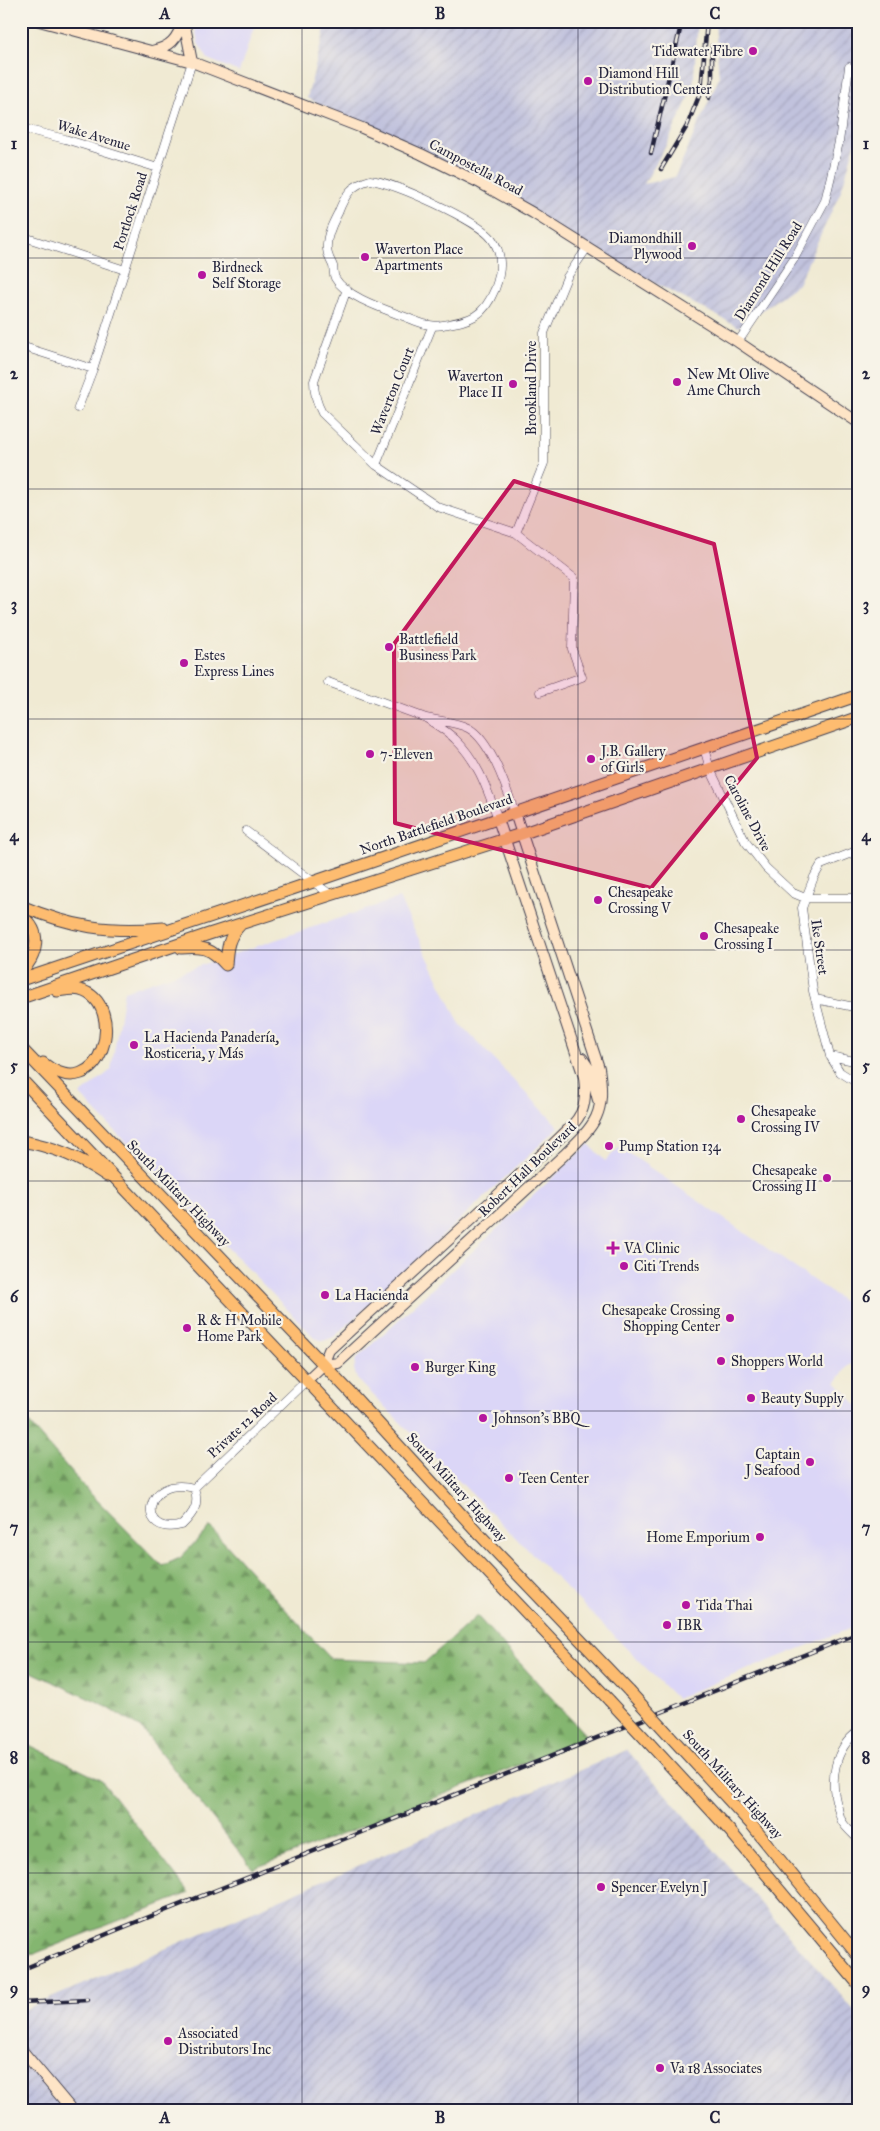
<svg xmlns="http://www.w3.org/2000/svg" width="880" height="2131" font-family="'IM FELL Great Primer',serif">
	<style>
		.built { fill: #dbd6f7 }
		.industrial { fill: url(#industrial-furrows) }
		.forest { fill: url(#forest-firs); stroke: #536c55 }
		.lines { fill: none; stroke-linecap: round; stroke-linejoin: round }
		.street-casing { stroke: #414052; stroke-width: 9 }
		.secondary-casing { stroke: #414052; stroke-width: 12 }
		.primary-casing { stroke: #414052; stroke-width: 13 }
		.street { stroke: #fff; stroke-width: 8 }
		.secondary { stroke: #fee4c6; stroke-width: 10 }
		.primary { stroke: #fdbc70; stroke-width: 11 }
		.rail-casing { stroke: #22223b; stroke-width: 4.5 }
		.rail { stroke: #f7f3e8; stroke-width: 2.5; stroke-dasharray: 8; stroke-linecap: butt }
		.primary-bridge-casing { stroke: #414052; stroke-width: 13; stroke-linecap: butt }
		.primary-bridge { stroke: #fdbc70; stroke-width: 11 }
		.marked { fill: #c2185b; fill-opacity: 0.2; stroke: #c2185b; stroke-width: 4; stroke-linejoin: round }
		.grid { fill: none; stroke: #22223b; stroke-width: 1; stroke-opacity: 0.55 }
		.poi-dot { fill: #b5179e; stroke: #f7f3e8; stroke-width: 2 }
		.labels { text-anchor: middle; stroke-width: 4.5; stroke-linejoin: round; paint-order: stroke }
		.poi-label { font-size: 14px; fill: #22223b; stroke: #f7f3e8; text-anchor: start }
		.street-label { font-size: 14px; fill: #22223b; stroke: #f7f3e8 }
		.neatline { fill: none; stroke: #22223b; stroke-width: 2 }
		.grid-label { font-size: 16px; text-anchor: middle; font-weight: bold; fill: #22223b }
	</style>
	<defs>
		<pattern id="industrial-furrows" width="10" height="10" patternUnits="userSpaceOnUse" patternTransform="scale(1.25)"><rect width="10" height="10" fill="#c1c2dd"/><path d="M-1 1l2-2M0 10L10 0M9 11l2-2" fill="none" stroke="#a6a6bf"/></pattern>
		<pattern id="forest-firs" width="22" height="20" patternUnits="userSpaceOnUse" patternTransform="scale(1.25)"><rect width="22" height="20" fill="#84b66f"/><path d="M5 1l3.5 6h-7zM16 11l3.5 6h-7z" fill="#6c945c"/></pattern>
	</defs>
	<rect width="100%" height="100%" fill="#f7f3e8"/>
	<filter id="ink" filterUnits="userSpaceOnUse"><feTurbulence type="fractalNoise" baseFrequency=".02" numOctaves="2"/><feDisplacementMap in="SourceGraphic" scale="10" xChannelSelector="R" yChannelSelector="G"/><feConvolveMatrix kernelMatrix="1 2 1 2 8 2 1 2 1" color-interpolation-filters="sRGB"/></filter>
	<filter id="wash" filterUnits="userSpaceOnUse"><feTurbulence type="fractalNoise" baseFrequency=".0096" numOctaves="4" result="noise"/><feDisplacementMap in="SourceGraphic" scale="20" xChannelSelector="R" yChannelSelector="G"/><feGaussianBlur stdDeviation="1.12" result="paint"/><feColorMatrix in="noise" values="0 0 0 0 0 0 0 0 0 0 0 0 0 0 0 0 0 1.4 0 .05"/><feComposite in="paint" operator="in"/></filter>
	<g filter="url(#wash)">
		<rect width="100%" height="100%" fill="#f0ead3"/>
		<path class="built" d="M194 21H256L239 72 208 59 198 43Z
			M399 898 460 1024 559 1127 334 1337 323 1341 315 1338 80 1095 111 1070 124 991Z
			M589 1144 605 1161 620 1147 859 1312V1361L848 1366 836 1382 859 1407V1625L676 1698 357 1379 354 1369 356 1359Z"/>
		<path class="industrial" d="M327 21H698L693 88 668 142 644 184 675 177 719 78 715 21H859V131L841 191 798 284 739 327 587 248 527 210 307 98Z
			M627 1750 859 2016V2110H21V2011Z"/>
		<path class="forest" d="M21 1414 87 1490 162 1566 180 1558 210 1527 331 1659 424 1663 477 1616 588 1738 253 1869 142 1729 107 1707 21 1667Z
			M21 1741 101 1780 189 1893 21 1959Z"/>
	</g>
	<g filter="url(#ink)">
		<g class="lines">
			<defs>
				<path id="street" d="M21 128 65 139 158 168
					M370 180C393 182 479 221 492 239 504 255 501 273 495 289 483 318 471 320 443 325 427 328 415 320 400 315 381 308 345 296 335 278 333 274 334 270 333 266 330 259 326 254 327 245 327 234 333 223 338 213 345 195 351 185 370 180Z
					M21 236 125 270
					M347 289 314 381C314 393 316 402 322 413L376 465 438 507 516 533 574 578 572 649 582 677 540 692
					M738 342 794 259 825 201 839 142 849 67
					M21 346 93 369
					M78 408 93 369 192 62
					M376 465 432 327
					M516 533 544 463V333L567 277 587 248
					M328 682 426 718
					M704 748 710 769 745 841 766 868 793 893 805 898H859
					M498 819C487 789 478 761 455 739 447 731 436 725 426 718 439 721 457 722 468 728 491 740 507 790 515 813
					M246 831 331 895
					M859 850 821 865 814 877 802 908 813 991 830 1056 840 1072 859 1084
					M815 999 859 1008
					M830 1056 859 1062
					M194 1488C200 1504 194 1513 182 1525 135 1538 143 1474 194 1488L307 1380
					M859 1731C834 1748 829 1781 838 1808 839 1813 840 1819 843 1823 847 1829 854 1835 859 1840"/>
				<path id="secondary" d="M39 21 192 62 362 128 421 154 478 182 533 213 738 342 859 423
					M184 21 192 62
					M152 51C171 47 177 39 183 21
					M582 1058 590 1070 598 1100
					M323 1365 338 1363 564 1155C596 1124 606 1114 599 1068L515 813
					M307 1380 323 1365 329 1350 552 1145C578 1120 589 1114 584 1077L498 819
					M21 2049 72 2110"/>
				<path id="primary" d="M21 906C72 927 108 933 163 928
					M21 917C44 929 37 958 21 972
					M181 948C203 946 211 948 226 965
					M226 965C227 948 228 937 241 924
					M21 980 313 882 859 695
					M21 998 209 934 521 834 859 717
					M21 1048 348 1390 481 1536 629 1691
					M43 1063C102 1110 129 1003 80 990 73 988 65 990 57 991
					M21 1079 609 1700
					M21 1141C52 1146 81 1158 107 1176
					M670 1736 751 1824 859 1957
					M650 1744 730 1831 859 1985"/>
			</defs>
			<use href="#street" class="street-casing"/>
			<use href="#secondary" class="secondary-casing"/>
			<use href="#primary" class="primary-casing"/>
			<use href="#street" class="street"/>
			<use href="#secondary" class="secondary"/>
			<use href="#primary" class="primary"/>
			<defs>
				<path id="rail" d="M709 98 712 79V46
					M651 153 682 21
					M661 169 687 126 701 91 707 21
					M21 1970 119 1929 859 1633
					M21 2003 88 2000"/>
			</defs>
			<use href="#rail" class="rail-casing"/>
			<use href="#rail" class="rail"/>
			<defs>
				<path id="primary-bridge" d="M629 1691 670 1736
					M609 1700 650 1744"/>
			</defs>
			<use href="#primary-bridge" class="primary-bridge-casing"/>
			<use href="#primary-bridge" class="primary-bridge"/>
		</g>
	</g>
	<path class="marked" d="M514 481 714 544 757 758 651 888 395 823 394 644Z"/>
	<path class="grid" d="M302 21V2110M578 21V2110M21 258H859M21 489H859M21 719H859M21 950H859M21 1181H859M21 1411H859M21 1642H859M21 1873H859"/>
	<g class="poi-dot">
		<circle cx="753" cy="51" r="5"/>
		<circle cx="588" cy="81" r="5"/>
		<circle cx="692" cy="246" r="5"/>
		<circle cx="365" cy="257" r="5"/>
		<circle cx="202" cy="275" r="5"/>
		<circle cx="677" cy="382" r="5"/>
		<circle cx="513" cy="384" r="5"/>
		<circle cx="389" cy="647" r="5"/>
		<circle cx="184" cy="663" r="5"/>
		<circle cx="370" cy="754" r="5"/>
		<circle cx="591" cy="759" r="5"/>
		<circle cx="598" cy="900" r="5"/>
		<circle cx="704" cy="936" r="5"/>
		<circle cx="134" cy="1045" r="5"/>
		<circle cx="741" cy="1119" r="5"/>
		<circle cx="609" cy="1146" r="5"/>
		<circle cx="827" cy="1178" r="5"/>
		<path d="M610.5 1240.5h5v5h5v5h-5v5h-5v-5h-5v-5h5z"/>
		<circle cx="624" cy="1266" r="5"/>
		<circle cx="325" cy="1295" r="5"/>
		<circle cx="730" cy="1318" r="5"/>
		<circle cx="187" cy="1328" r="5"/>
		<circle cx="721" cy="1361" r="5"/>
		<circle cx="415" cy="1367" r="5"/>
		<circle cx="751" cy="1398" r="5"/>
		<circle cx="483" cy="1418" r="5"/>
		<circle cx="810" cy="1462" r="5"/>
		<circle cx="509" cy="1478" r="5"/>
		<circle cx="760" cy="1537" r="5"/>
		<circle cx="686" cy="1605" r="5"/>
		<circle cx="667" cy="1625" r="5"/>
		<circle cx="601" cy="1887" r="5"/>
		<circle cx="168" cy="2041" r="5"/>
		<circle cx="660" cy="2068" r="5"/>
	</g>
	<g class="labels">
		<g class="poi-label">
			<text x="743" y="56" text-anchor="end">Tidewater Fibre</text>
			<text x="598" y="78">Diamond Hill<tspan x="598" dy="16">Distribution Center</tspan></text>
			<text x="682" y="243" text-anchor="end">Diamondhill<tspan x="682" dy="16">Plywood</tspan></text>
			<text x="375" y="254">Waverton Place<tspan x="375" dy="16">Apartments</tspan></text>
			<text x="212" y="272">Birdneck<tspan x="212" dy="16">Self Storage</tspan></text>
			<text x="687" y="379">New Mt Olive<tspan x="687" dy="16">Ame Church</tspan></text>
			<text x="503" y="381" text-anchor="end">Waverton<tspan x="503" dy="16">Place II</tspan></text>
			<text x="399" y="644">Battlefield<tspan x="399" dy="16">Business Park</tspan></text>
			<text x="194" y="660">Estes<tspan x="194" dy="16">Express Lines</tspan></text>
			<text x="601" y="756">J.B. Gallery<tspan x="601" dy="16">of Girls</tspan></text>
			<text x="380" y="759">7-Eleven</text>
			<text x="608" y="897">Chesapeake<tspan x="608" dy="16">Crossing V</tspan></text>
			<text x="714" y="933">Chesapeake<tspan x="714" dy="16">Crossing I</tspan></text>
			<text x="144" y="1042">La Hacienda Panadería,<tspan x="144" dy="16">Rosticeria, y Más</tspan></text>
			<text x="751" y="1116">Chesapeake<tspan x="751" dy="16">Crossing IV</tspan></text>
			<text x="619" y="1151">Pump Station 134</text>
			<text x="817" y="1175" text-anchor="end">Chesapeake<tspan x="817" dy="16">Crossing II</tspan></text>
			<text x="624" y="1253">VA Clinic</text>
			<text x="634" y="1271">Citi Trends</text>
			<text x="335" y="1300">La Hacienda</text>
			<text x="720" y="1315" text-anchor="end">Chesapeake Crossing<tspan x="720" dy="16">Shopping Center</tspan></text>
			<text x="197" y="1325">R &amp; H Mobile<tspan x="197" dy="16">Home Park</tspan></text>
			<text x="731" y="1366">Shoppers World</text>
			<text x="425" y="1372">Burger King</text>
			<text x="761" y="1403">Beauty Supply</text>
			<text x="493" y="1423">Johnson's BBQ</text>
			<text x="800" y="1459" text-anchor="end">Captain<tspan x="800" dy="16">J Seafood</tspan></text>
			<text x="519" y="1483">Teen Center</text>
			<text x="750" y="1542" text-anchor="end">Home Emporium</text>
			<text x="696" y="1610">Tida Thai</text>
			<text x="677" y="1630">IBR</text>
			<text x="611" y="1892">Spencer Evelyn J</text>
			<text x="178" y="2038">Associated<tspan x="178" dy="16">Distributors Inc</tspan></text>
			<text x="670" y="2073">Va 18 Associates</text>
		</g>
		<g class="street-label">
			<text transform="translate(94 135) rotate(17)" y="5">Wake Avenue</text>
			<text transform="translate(476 167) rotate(28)" y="5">Campostella Road</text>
			<text transform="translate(130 211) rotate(-72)" y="5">Portlock Road</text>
			<text transform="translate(768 271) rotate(-58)" y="5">Diamond Hill Road</text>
			<text transform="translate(531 388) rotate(-90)" y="5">Brookland Drive</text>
			<text transform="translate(392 391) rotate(-68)" y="5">Waverton Court</text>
			<text transform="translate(748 813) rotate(62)" y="5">Caroline Drive</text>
			<text transform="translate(436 824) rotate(-19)" y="5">North Battlefield Boulevard</text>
			<text transform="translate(820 947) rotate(82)" y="5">Ike Street</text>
			<text transform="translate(527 1169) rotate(-44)" y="5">Robert Hall Boulevard</text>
			<text transform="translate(179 1193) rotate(46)" y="5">South Military Highway</text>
			<text transform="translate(242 1425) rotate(-43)" y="5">Private 12 Road</text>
			<text transform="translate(457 1487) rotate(48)" y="5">South Military Highway</text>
			<text transform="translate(733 1784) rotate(48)" y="5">South Military Highway</text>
		</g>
	</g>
	<rect width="880" height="2131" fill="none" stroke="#f7f3e8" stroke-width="55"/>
	<rect x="28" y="28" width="824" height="2076" class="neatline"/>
	<g class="grid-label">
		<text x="165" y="19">A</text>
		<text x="440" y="19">B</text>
		<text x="715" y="19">C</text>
		<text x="14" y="149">1</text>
		<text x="866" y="149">1</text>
		<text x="14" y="379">2</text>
		<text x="866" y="379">2</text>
		<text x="14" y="610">3</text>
		<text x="866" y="610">3</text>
		<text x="14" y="841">4</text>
		<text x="866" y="841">4</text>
		<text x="14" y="1071">5</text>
		<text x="866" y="1071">5</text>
		<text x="14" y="1302">6</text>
		<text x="866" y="1302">6</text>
		<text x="14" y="1533">7</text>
		<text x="866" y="1533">7</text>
		<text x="14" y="1763">8</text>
		<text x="866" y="1763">8</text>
		<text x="14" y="1994">9</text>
		<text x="866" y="1994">9</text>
		<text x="165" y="2123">A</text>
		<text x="440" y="2123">B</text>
		<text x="715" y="2123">C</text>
	</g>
</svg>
